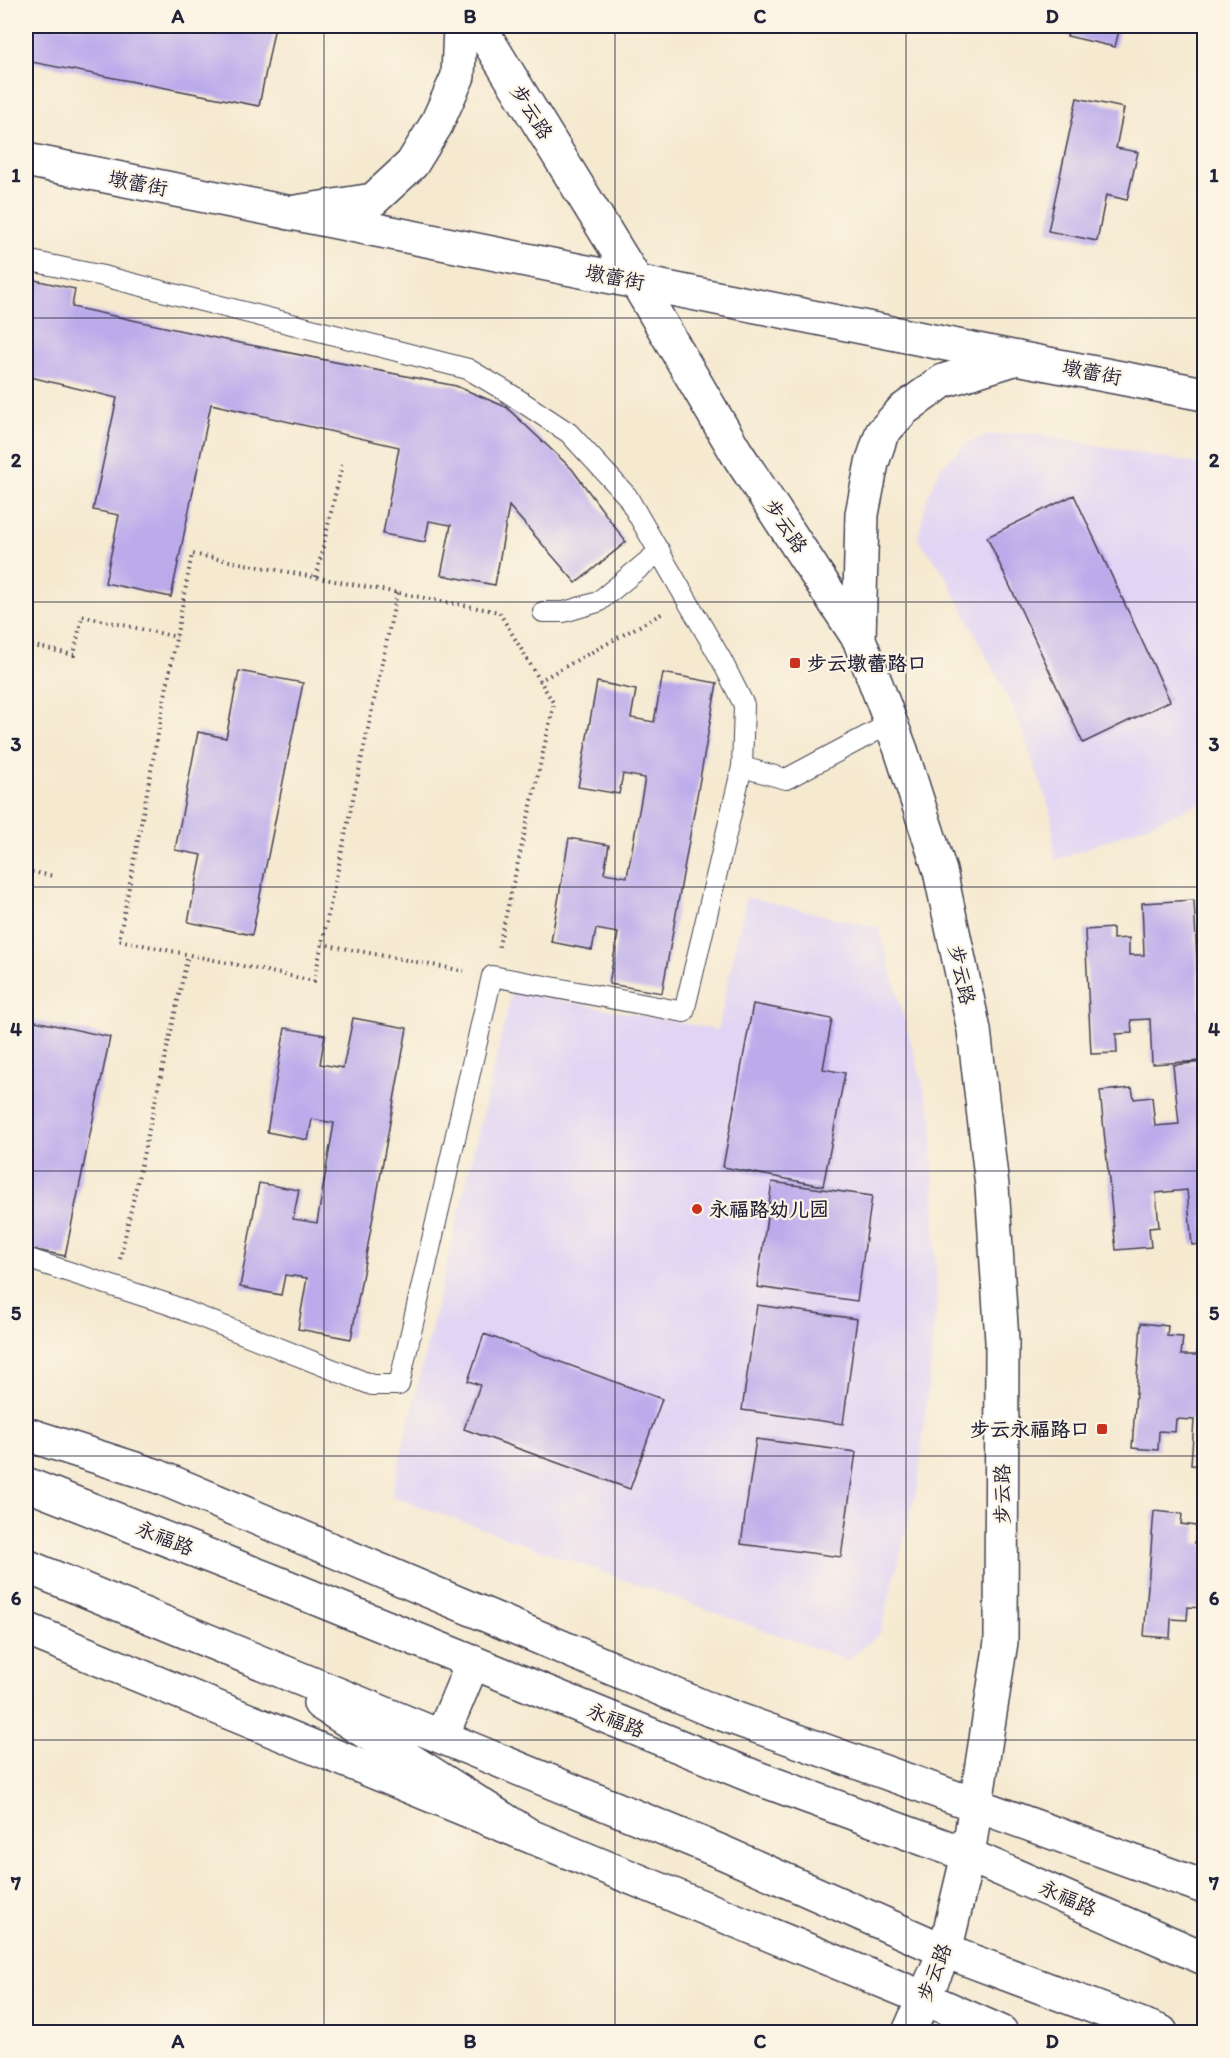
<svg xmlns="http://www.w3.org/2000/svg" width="1230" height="2058" font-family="Itim,'LXGW WenKai TC',sans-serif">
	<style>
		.built { fill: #e1d4f4 }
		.building { fill: #bcabeb }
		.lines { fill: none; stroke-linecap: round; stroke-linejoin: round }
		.lane-casing { stroke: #424051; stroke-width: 22 }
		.street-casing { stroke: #424051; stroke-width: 36 }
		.secondary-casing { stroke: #424051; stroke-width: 36 }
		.path { stroke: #424051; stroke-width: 4; stroke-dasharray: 1.5 4.5; stroke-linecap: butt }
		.lane { stroke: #fff; stroke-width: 20 }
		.street { stroke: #fff; stroke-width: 33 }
		.secondary { stroke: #fff; stroke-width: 33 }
		.grid { fill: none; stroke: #22223b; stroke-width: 1.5; stroke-opacity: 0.55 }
		.poi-dot { fill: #c8321e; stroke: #fcf5e5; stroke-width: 2 }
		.labels { text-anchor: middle; stroke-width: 4.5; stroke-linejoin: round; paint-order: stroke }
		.street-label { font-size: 20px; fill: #22223b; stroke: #fcf5e5 }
		.poi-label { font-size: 20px; font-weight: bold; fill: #22223b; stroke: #fcf5e5; text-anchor: start }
		.neatline { fill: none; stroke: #22223b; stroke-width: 2 }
		.grid-label { font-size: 20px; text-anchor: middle; font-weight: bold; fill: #22223b }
	</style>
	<rect width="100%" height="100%" fill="#fcf5e5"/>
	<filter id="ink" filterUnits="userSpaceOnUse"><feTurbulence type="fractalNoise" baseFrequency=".0167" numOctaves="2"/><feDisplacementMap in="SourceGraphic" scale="12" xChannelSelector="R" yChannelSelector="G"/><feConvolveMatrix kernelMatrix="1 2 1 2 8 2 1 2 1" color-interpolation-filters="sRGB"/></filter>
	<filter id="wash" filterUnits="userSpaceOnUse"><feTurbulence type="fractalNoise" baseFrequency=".008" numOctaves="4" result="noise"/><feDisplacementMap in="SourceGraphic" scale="24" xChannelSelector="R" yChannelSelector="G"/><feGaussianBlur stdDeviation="1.35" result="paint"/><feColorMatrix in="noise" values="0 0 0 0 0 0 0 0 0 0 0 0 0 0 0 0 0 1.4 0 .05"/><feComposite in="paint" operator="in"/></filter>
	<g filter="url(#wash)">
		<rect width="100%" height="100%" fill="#f5e9d0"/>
		<path class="built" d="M1031 433 1204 465V802L1055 861 1051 812 1016 714 943 571 918 539 927 499 941 467 969 442 989 435Z
			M746 897 879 928 932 1118 937 1301 918 1486 880 1633 848 1660 391 1496 512 991 718 1030Z"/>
		<g id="blocks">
			<path class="building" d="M26 26H275L259 106 26 61Z
				M1070 26H1120L1115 47 1067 36Z
				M1077 98 1124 108 1116 148 1138 152 1127 200 1106 195 1097 241 1048 231Z
				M26 278 75 289 72 307 225 340 456 386 506 407 572 469 626 542 576 583 509 506 495 585 441 575 451 525 429 521 425 542 383 534 399 447 211 404 171 597 105 583 119 515 93 510 117 398 26 376Z
				M1074 495 1170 701 1083 743 987 537Z
				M239 671 303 683 252 935 188 922 202 855 175 850 198 732 226 738Z
				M663 673 717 683 662 993 609 984 618 933 596 929 592 950 551 942 569 838 609 845 604 873 627 877 645 778 623 774 619 794 578 787 597 682 636 690 631 718 654 722Z
				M1194 900 1202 1061 1152 1064 1150 1019 1131 1020 1132 1033 1116 1034 1117 1053 1091 1054 1085 930 1113 928V939L1129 938V955H1144L1142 903Z
				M753 1004 832 1019 823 1069 845 1073 823 1186 723 1167Z
				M353 1018 407 1028 351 1339 298 1329 307 1278 285 1275 281 1295 240 1287 259 1183 299 1190 293 1219 317 1223 334 1123 312 1119 308 1140 267 1132 285 1028 325 1035 320 1064 343 1068Z
				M26 1019 110 1037 65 1256 26 1248Z
				M1204 1062V1244L1192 1245 1187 1190 1156 1193 1159 1227 1149 1228 1151 1247 1116 1250 1100 1091 1132 1088 1134 1099 1152 1097 1155 1126 1179 1124 1173 1065Z
				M772 1182 872 1196 857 1301 757 1287Z
				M1200 1303 1204 1304V1466L1191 1465 1194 1420 1176 1419 1175 1432 1159 1431 1158 1450 1132 1448 1141 1323 1168 1326 1167 1336 1183 1337 1181 1355H1197Z
				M757 1305 857 1319 843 1424 742 1410Z
				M484 1334 662 1399 630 1489 464 1429 480 1385 468 1381Z
				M756 1439 856 1452 841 1557 741 1544Z
				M1154 1511 1182 1514 1181 1524 1196 1526 1195 1543 1204 1544V1608L1188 1607 1187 1620 1171 1619 1170 1638 1144 1636Z"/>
		</g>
	</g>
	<g filter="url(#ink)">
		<use href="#blocks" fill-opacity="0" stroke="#424051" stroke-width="1.5"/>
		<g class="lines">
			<defs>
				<path id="lane" d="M26 260 103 276 468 369 507 392 569 433 627 496 722 661 744 705 742 767
					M543 612H564L598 602 660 551
					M26 1258 168 1304 372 1385H399L492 976 684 1012 742 767 786 779 891 723"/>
				<path id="street" d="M26 160 1017 358 1204 394
					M26 1434 157 1476 706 1708 1204 1887
					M26 1629 924 1998 1001 2032"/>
				<path id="secondary" d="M479 26 636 281 736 452 859 639 901 750 940 871 974 1030 992 1186 1002 1341 1001 1642 968 1855 945 1951 909 2032
					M289 213 373 200 412 164 436 125 458 76 460 26
					M859 639 862 514 872 463 882 433 903 410 943 381 1017 358
					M26 1484 278 1583 757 1778 968 1855 1204 1958
					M26 1566 724 1853 945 1951 1161 2032
					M320 1703 527 1834
					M442 1736 473 1662"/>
			</defs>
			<use href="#lane" class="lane-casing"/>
			<use href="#street" class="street-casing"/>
			<use href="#secondary" class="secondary-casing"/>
			<path class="path" d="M316 577 342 465
				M397 593 314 981 119 940 192 554 499 612 554 704 498 950
				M26 644 74 655 82 616 177 637
				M539 681 663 613
				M26 871 54 876
				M322 944 464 971
				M120 1259 188 955"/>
			<use href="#lane" class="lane"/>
			<use href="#street" class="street"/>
			<use href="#secondary" class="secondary"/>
		</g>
	</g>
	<path class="grid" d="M324 26V2032M615 26V2032M906 26V2032M26 318H1204M26 602H1204M26 887H1204M26 1171H1204M26 1456H1204M26 1740H1204"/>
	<g class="poi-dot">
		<rect x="789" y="657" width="12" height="12" rx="3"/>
		<circle cx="697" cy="1209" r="6"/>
		<rect x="1096" y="1423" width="12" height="12" rx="3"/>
	</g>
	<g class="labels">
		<g class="street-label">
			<text transform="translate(532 112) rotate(58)" y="7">步云路</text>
			<text transform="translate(138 183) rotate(11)" y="7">墩蕾街</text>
			<text transform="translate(615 277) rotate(11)" y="7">墩蕾街</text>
			<text transform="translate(1092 372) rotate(11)" y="7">墩蕾街</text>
			<text transform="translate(786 526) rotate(56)" y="7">步云路</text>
			<text transform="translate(962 975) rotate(78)" y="7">步云路</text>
			<text transform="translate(1002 1494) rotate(-90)" y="7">步云路</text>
			<text transform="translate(165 1538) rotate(22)" y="7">永福路</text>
			<text transform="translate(616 1720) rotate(22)" y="7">永福路</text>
			<text transform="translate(1068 1898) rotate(24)" y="7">永福路</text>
			<text transform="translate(934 1972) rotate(-68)" y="7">步云路</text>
		</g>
		<g class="poi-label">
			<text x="807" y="670">步云墩蕾路口</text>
			<text x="709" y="1216">永福路幼儿园</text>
			<text x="1090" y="1436" text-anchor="end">步云永福路口</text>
		</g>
	</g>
	<rect width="1230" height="2058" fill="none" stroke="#fcf5e5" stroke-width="66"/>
	<rect x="33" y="33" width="1164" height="1992" class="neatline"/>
	<g class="grid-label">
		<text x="178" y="23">A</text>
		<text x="470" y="23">B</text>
		<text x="760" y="23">C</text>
		<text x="1052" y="23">D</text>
		<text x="16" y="182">1</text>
		<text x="1214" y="182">1</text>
		<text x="16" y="467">2</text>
		<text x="1214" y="467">2</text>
		<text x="16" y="751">3</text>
		<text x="1214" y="751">3</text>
		<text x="16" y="1036">4</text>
		<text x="1214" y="1036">4</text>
		<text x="16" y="1320">5</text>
		<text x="1214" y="1320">5</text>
		<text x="16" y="1605">6</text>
		<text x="1214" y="1605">6</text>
		<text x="16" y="1890">7</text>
		<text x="1214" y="1890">7</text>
		<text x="178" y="2048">A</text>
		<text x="470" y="2048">B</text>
		<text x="760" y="2048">C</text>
		<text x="1052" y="2048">D</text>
	</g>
</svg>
